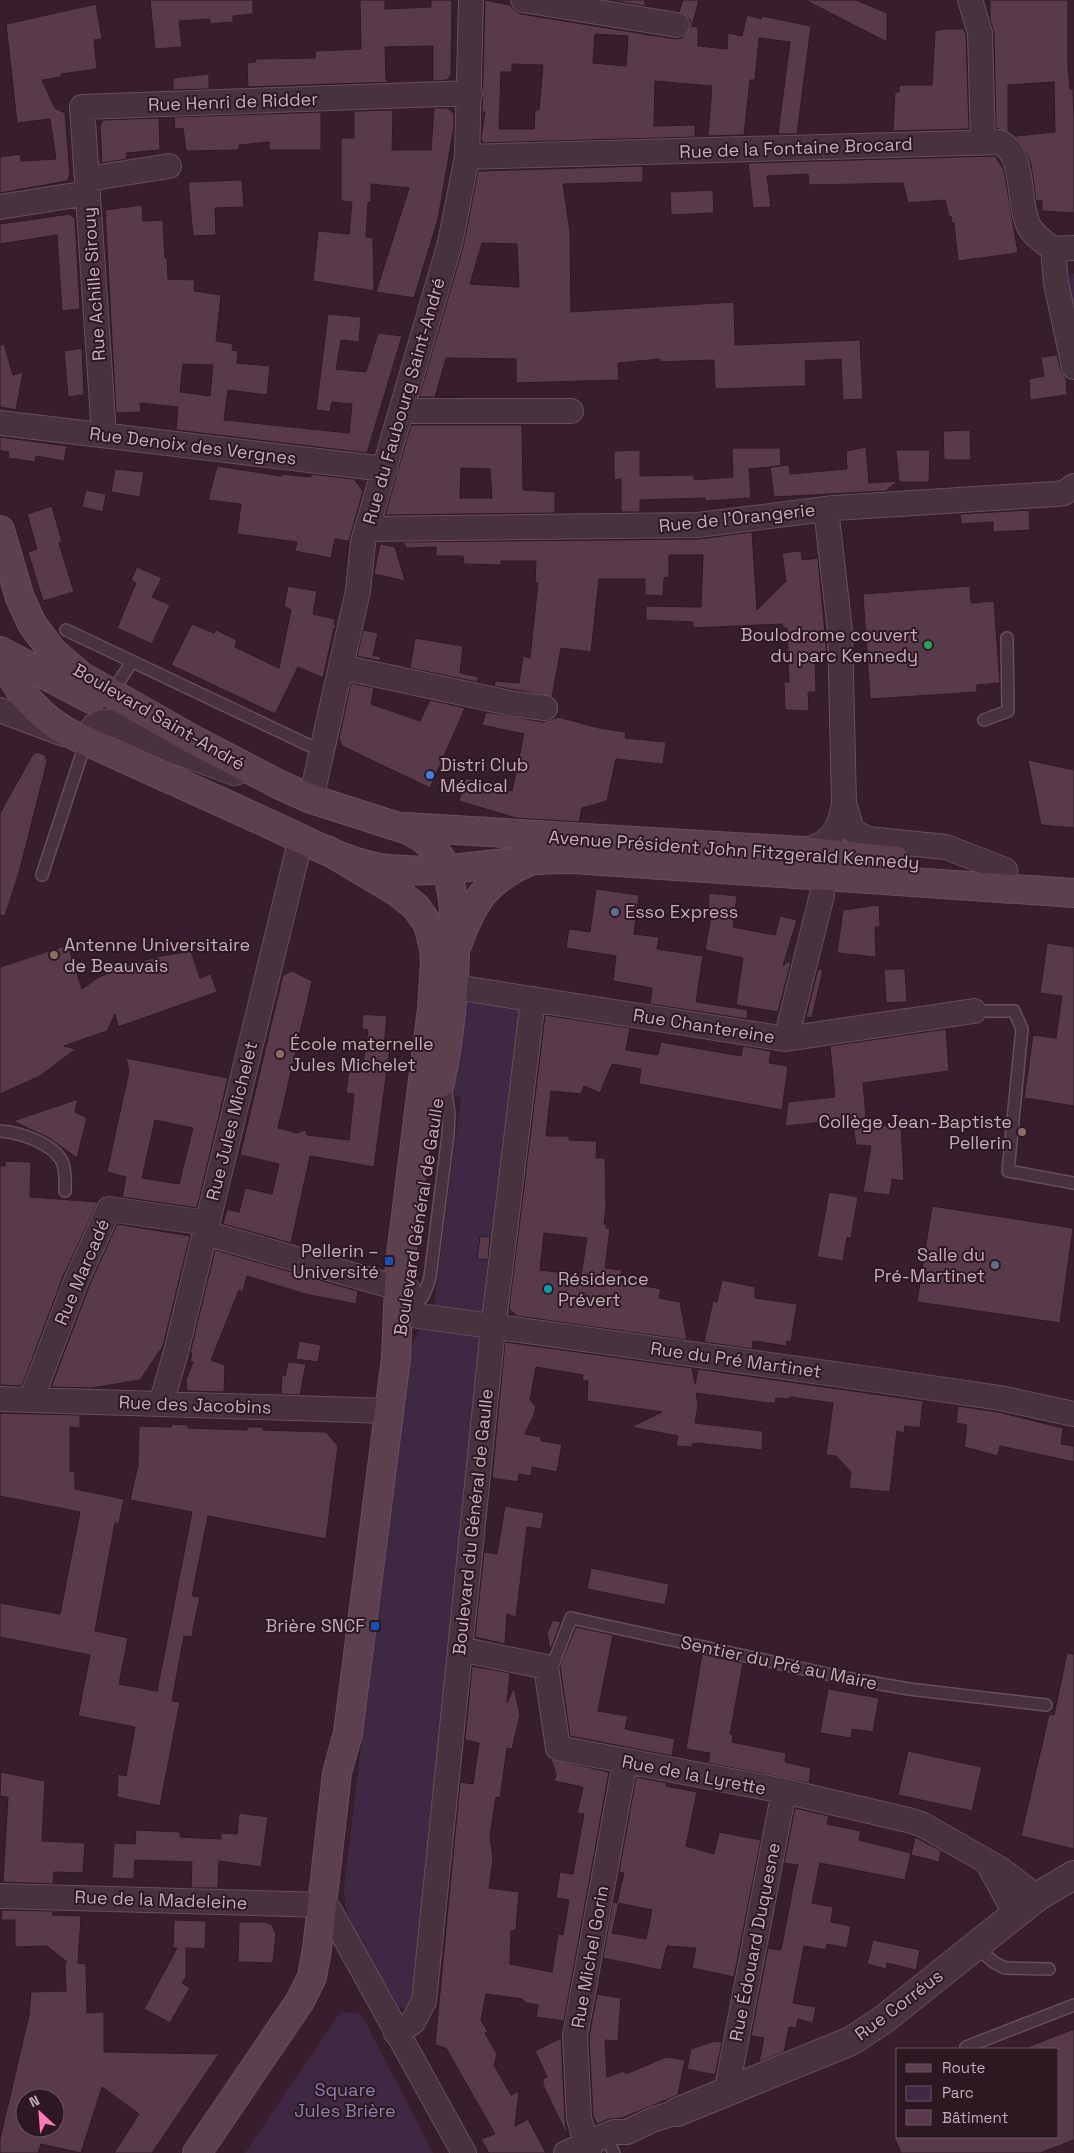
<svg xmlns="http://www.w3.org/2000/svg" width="1074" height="2153" font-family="'Space Grotesk',sans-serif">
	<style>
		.green { fill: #3f2843 }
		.building { fill: #583a4a; stroke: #2f1924; fill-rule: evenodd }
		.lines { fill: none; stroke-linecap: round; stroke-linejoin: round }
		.service-casing { stroke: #664f5b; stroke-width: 14 }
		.minor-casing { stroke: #664f5b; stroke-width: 26 }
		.tertiary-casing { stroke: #664f5b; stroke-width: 30 }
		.secondary-casing { stroke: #664f5b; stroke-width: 30 }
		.service { stroke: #48323d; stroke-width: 11 }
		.minor { stroke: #48323d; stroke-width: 24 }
		.tertiary { stroke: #48323d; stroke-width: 28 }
		.secondary { stroke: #5c404d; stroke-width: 28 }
		.leisure-dot { fill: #2e9e5b; stroke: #2d1822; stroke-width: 2 }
		.shop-dot { fill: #3f7fe0; stroke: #2d1822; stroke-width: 2 }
		.service-dot { fill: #5c6f8a; stroke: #2d1822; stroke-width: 2 }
		.education-dot { fill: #8d6e63; stroke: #2d1822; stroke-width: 2 }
		.transit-dot { fill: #1a4fb4; stroke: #2d1822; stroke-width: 2 }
		.culture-dot { fill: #0f9aa8; stroke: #2d1822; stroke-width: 2 }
		.labels { text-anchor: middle; stroke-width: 4; stroke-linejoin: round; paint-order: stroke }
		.street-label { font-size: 18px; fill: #c5acb8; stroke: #2d1822 }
		.poi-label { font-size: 18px; fill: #c5acb8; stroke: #2d1822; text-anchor: end }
		.park-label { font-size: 18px; fill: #8781ac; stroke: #2d1822 }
	</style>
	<rect width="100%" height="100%" fill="#381e2c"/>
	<path class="green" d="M1074 273V309L1067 280Z
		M478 998 521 1005 418 1988 407 2009 398 2007C377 1973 344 1929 344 1889L385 1548 412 1344 434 1305 461 1097 451 1094 460 1011 466 1003Z
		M342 2012 360 2014 365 2021 433 2153H245L337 2017Z"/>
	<path class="building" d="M150 0H253V14L233 16V22L210 24V19L179 21 182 47 155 49Z
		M360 0H385V9L431 7V0H452L451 75 447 80 433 81V46L385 47 386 80 392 82 248 87 247 63 256 62 255 59 315 58V51L361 49Z
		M485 0 510 5 514 10 521 14 675 39 682 38 690 28V20L679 12 683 0H699L692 26 698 27V46L727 49 728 33 742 36 747 15 761 19 762 16 811 26 797 134H778L790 42 759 38 755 80H750L744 135 708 136 712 86 655 81 654 126 695 125V137L483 143 481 137 485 112H482ZM595 34 628 36 626 66 593 63ZM512 64 543 65 539 110H535L534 129H499L501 72H512Z
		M609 0H645V6Z
		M805 0H856L887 13V42Z
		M990 0H1068V66L1070 89H1073L1074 122V213L1042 211V201H1036L1031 164 1026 152 1015 136 1055 132 1054 82 1008 85V132L996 128 994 33 990 19Z
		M96 4 102 39 94 40 97 69 61 74V77L42 80 55 108 65 113 70 175 67 181 0 193V157L20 154 21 161 56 159 50 119 17 123 6 24Z
		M944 29H964L966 35 969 129 893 131 895 92H899V85H932L935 31Z
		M209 74V89L173 90V78Z
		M434 108H448L454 114V127L438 219 414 298 376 292 409 188 371 184V203L368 202 366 237 373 238 374 291 313 281 318 231 349 234 352 202 341 201V138H354V111L393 110 392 150H431Z
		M321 112V150H269V142L239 145V150L186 151 183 128 175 129 174 117Z
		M159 118 160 150 126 153 127 159 102 163 100 126 103 120Z
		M995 156 1004 170 1018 253 958 261 954 223H952L951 216 949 217 945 200 908 203 903 183 809 185 808 174 767 176 771 207 753 208 748 163Z
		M643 166V182L563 184 570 232 571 312 734 302 735 345 860 340 863 399 843 400 841 359 805 361 806 386 715 389 714 360 660 362V359L618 363 619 380 516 383V359L446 358 435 397H461H419L463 247 478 171ZM482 243 517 244 519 287 470 284Z
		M242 180 244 207 215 208 216 235 193 236 188 182Z
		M713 190 714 213 671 215 670 192Z
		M142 205 143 221 163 220 165 258H167L168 279 195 280 194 291 221 295 216 341 233 344 232 350 238 351 237 363 270 366 267 395 228 390 224 420 349 433 352 404 332 402 330 412 316 410 328 314 361 317 359 342 341 340 336 369 366 372 378 333 402 336 367 453 176 430 178 407 140 403 141 412 116 413 105 210ZM183 364 213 365 210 396 180 392Z
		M70 214 75 219 80 309 62 311 57 235 0 244V224Z
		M4 344 13 375 23 372 16 410 0 407V345Z
		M82 348 84 395 68 397 64 351Z
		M1057 355 1061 370 1066 378 1067 395 1030 400 1029 379 1044 376 1041 357Z
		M411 425H522L523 490 555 492V513L385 515ZM461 468 490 469 492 498H460Z
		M970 430 971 460H944L943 431Z
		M0 437 67 446 64 461 36 456 35 462 8 458 9 452 0 451Z
		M866 447 869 483 897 481 886 491 774 497 770 467 789 465 790 474 847 469 846 451Z
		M732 448H780L781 466 749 469 751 498 705 501V498L640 500V512H621V479L614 480V451L640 450V476L694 475V480L733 477Z
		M896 450H930L929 482H899Z
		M217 466 281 476V474L311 477V474L354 479 363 491 349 541 335 539 331 558 295 551 297 542 237 534 241 504 208 500Z
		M115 469 144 472 140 497 111 492Z
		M86 490 106 494 103 512 82 507Z
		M52 506 62 542 59 543 74 592 43 601 28 552 37 549 27 514Z
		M1029 510 1030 530 993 532V522L961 524 960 514Z
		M752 532 757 610 786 581 782 553 801 551 802 560 818 558 827 655H815L816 692H808L809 711 785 710 784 682H789L787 628H783L782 624 693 628V622L646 620V606L701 607 703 555H669V577L664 578 663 596 645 595V579H599L591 652 561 648 552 697 494 686 495 681 519 683 523 656 530 658 538 583H535L536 561H501V565L464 564 463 556H436V547L407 548 403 542 698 539Z
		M380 544 395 547 405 581 374 574Z
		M137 567 162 578 152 597 170 605 152 644 117 628 136 583 131 580Z
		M288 586 317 591 313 614 335 619 334 625H336L335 630 334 628 323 678 298 667 275 714 171 665 192 624 214 633 216 630 237 640 235 647 279 668 291 610 284 606Z
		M970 586 971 603 994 601 1000 683 977 685V692L870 699 863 594Z
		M363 630 378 633 373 655 381 657 380 661 357 656Z
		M415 638 463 646 460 673 479 677 477 682 410 668Z
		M351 683 374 688 371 704 420 721 430 700 465 708 430 788 342 746 339 738Z
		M486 712 543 722 558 717 599 728 626 732 625 738 666 742 663 764 616 759 607 801 582 808 579 822 516 818 459 801 466 778 512 791 524 734 482 725Z
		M37 752 45 755 47 762 20 869 5 916 0 915V813L32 756Z
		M1028 760 1074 770V828L1041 825Z
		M596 889 639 895 634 934 659 937 657 949 703 956 696 1002 748 1010 747 1019 650 1004 652 988 613 981 616 956 566 948 569 929 590 932Z
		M709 893 737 896 733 927 775 935 780 916 797 920 783 966 787 962H791L778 1012 736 1005 743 958 705 950 712 911H708Z
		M879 905 880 927H875L876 957 837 953 843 910Z
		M1047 943 1074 947V1106L1024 1098 1033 1035 1056 1038 1062 996 1040 993Z
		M68 945 82 989 99 977 131 964 161 956 191 951 200 978 211 974 217 992 118 1027 115 1014 107 1031 64 1046 76 1049 40 1076 0 1094V967Z
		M818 969 823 970 812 1018 806 1017Z
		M892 969H905L907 1002 886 1003 884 970Z
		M292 971 312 981 278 1128 297 1133 306 1130 307 1135 349 1140 354 1094 346 1093 349 1070 362 1072 368 1030 362 1029 363 1014 387 1016 384 1047H390L374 1167 310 1156 291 1243 223 1224 227 1209 239 1212 245 1188 272 1194 279 1164 240 1155 283 975Z
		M545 1015 630 1028 626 1050 658 1055 661 1042 741 1056 743 1046 771 1051 769 1063 788 1066 782 1110 639 1084 641 1069 612 1064 600 1093 584 1086 581 1094 551 1091 546 1136H569V1140L597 1141 596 1158H605L606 1207 604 1224H607L606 1228H610L605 1268 622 1270 620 1281 661 1289 659 1298 680 1302 687 1340 517 1316 509 1309ZM544 1233 587 1238 581 1275 540 1270Z
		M946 1029 949 1071 863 1083 866 1118 785 1126 788 1102 835 1097 830 1046Z
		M126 1058 228 1078 197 1208 122 1197 126 1177 107 1172 129 1071ZM155 1120 193 1128 179 1184 142 1178Z
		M78 1099 75 1112 87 1118 77 1158 49 1138 13 1121Z
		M901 1125 904 1181 892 1179 890 1195 863 1192 871 1146 856 1145 853 1126Z
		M5 1161 31 1162 30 1197 98 1202 64 1274 22 1386 0 1385V1166H5Z
		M829 1192 858 1197 851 1238 847 1237 843 1261 817 1257Z
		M932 1206 1073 1228 1060 1323 917 1302Z
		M117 1224 190 1236 163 1346 140 1380 92 1388 51 1387 90 1284Z
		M480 1236 490 1237 488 1260 477 1259Z
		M215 1250 358 1291 356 1304 305 1294 247 1276 243 1292 239 1290 211 1360 225 1365 224 1392 187 1391 186 1380 193 1362H190L192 1353H190Z
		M722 1280 755 1287V1298L797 1304 791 1342 787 1341 786 1346 753 1341 752 1349 704 1342 713 1301 717 1302Z
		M299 1341 321 1345 318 1362 296 1359Z
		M505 1342 692 1368 695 1384 698 1369 923 1401 920 1428 905 1426 904 1433 897 1431 890 1492 849 1488 851 1472 836 1456 826 1455 833 1403 790 1397 788 1399 776 1398 775 1403H768L696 1393 698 1405 695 1423 763 1431 762 1450 697 1443 692 1444V1447L676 1446 678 1436 631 1427 662 1412 587 1401 588 1381 582 1380 583 1375 536 1367 530 1400 536 1407 534 1415 525 1434 541 1437V1441L562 1444 557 1472 532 1467 531 1476 519 1474 518 1482 492 1478Z
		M288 1362 306 1364 300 1395 281 1394 282 1375 285 1376Z
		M958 1406 998 1412 1063 1428 1061 1444 1074 1446V1462L1000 1446 998 1456 964 1447 967 1425 956 1423Z
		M0 1413 80 1415V1428L70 1427V1471L75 1472V1489L124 1499 119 1523H115L95 1631 128 1638 119 1684 157 1691 192 1512 130 1500 138 1465 139 1426 171 1427 172 1424 188 1425V1428L247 1430V1427H264L263 1430 326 1432 338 1446 326 1539 208 1516 192 1596 200 1597 193 1630 192 1637 184 1636 172 1701 180 1702 160 1806 117 1797 118 1774 126 1776 135 1727 78 1716 90 1655 0 1637V1603L60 1614 80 1512 0 1496Z
		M505 1506 544 1513 541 1529 527 1527 516 1617 507 1614 505 1644 475 1637 484 1552 497 1554Z
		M591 1568 669 1584 665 1605 587 1589Z
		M553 1620 561 1622 550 1651 547 1633Z
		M576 1627 613 1635 598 1711 628 1716 625 1729 675 1739 672 1756 570 1736 560 1666Z
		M1067 1653 1074 1654V1849L1021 1836 1049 1714 1054 1715Z
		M702 1654 743 1663 730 1734 733 1735 732 1742 786 1753 785 1762 811 1768 809 1783 708 1763 710 1753 686 1749Z
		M472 1666 510 1673 507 1703 514 1687 520 1715 512 1749 507 1748 500 1798 496 1797 490 1836 493 1859 489 1888 519 1892 516 1930 511 1931 510 1964 552 1972 558 1934 563 1935 569 1900 556 1898 560 1872 573 1874 584 1814 577 1813 583 1787 554 1781 556 1775 551 1759 609 1772 564 2021 536 2017 538 2005 526 2003 522 1999 486 1994 481 2020 488 2032 485 2033 497 2054 494 2065 511 2095 519 2091 515 2126 528 2119 546 2153H489L481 2139 495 2134 446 2048 435 2045 460 1782 473 1784 479 1743 465 1740Z
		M828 1689 879 1698 873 1732 852 1729 851 1738 820 1733Z
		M908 1751 982 1767 972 1811 898 1795Z
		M1 1772 45 1781 42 1841 85 1843 83 1873 54 1872 53 1884 3 1882 8 1797 0 1796Z
		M636 1777 667 1783 666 1786 697 1792 686 1846 714 1854 719 1832 761 1840 734 1977 692 1968 696 1948 667 1946 661 1970 603 1958 613 1902 617 1903 624 1873 619 1872ZM619 1903 652 1910 646 1939 612 1933Z
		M795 1808 829 1816 827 1824 861 1831 859 1840 911 1853 905 1880 820 1863 812 1903 833 1907 831 1922 851 1926 847 1948 827 1944 826 1950 804 1946 793 2003 816 2007 813 2023 798 2019 796 2028 789 2027 784 2052 759 2062 764 2038 751 2036 768 1948 781 1950 794 1882 798 1865 784 1863Z
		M239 1813 268 1817 261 1867 219 1861 218 1888H191L192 1862 135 1860 134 1879 112 1878 114 1843 135 1844 136 1830 180 1832V1837L221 1839V1833L237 1834Z
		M915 1837 941 1851 939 1862 911 1855Z
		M2 1910 53 1911 52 1915 81 1916 78 1963 86 1964 87 2013 104 2012V2052L219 2054 152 2153H114L139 2114 102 2087 81 2153 41 2144 38 2153H0V2139L29 2015 31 1992 66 1991 65 1962H67L47 1946 15 1947V1920H1ZM25 2098H55V2128H25Z
		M174 1920 206 1921 205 1949 186 1948V1977L182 1983 190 1988 170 2023 144 2009 177 1948H173Z
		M239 1922H265L272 1925 276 1934 273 1963 238 1962Z
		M873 1940 920 1950 916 1970 887 1963 886 1969 867 1964Z
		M597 1994 621 1998 618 2041 605 2040 607 2077 624 2071 626 2074 666 2057 685 2060 678 2095 622 2118 609 2119 597 2124 593 2116 589 2037Z
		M1074 2029V2140L1040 2153H901L894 2137H1058V2049L1025 2048Z
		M561 2038 565 2119 567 2135 543 2085V2079L547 2077 535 2051Z
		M715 2041 722 2042 715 2075 687 2069 691 2049Z"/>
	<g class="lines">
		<defs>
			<path id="service" d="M66 630 323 752
				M111 694 131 663
				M984 720 1008 711 1007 638
				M42 875 86 741
				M974 1011H1014L1022 1029 1008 1171 1074 1183
				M0 1131C19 1132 56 1144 63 1164 66 1173 65 1183 65 1191
				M406 1313C420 1304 426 1293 430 1277L448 1135 449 1113 444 1080
				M546 1667 554 1662 571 1618 841 1677 909 1689 1046 1705
				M974 1946 995 1963 1005 1968 1049 1969
				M966 2047 1074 2005
				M606 2136 614 2153"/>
			<path id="minor" d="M523 0 677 25
				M970 0 980 33 983 143
				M467 157 999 142C1026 153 1017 201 1028 224 1032 235 1044 242 1053 249
				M87 179 169 166
				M0 207 88 193
				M1053 249 1056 283 1074 367
				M1053 249 1074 248
				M402 411H571
				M0 423 385 469
				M104 434 82 107 470 93
				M367 529 698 525 834 508 1056 494 1064 493 1074 486
				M341 667 514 704 545 708
				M0 710 64 734
				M311 799 358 591 363 542 450 243 467 157 471 0
				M844 803 851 827 855 832 867 839 946 847 1005 870
				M802 851C830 845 840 831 844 803L840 631 826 509
				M436 984 786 1039 974 1011
				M786 1039 822 895
				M205 1233 409 1291
				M398 1313 891 1382 1000 1398 1074 1414
				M0 1399 389 1411
				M31 1400 77 1279 109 1209 207 1223
				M161 1404 176 1352 301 838
				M460 1649 546 1667 558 1748 784 1791 912 1821 923 1825 1000 1869 1037 1897
				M989 1865 1015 1913
				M0 1896 324 1905 330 1911 464 2153
				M396 2033 413 2022 424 2001 492 1338 533 999
				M726 2093 784 1791
				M566 2153 614 2132H627L652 2120 677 2112
				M589 2153 579 2118 575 2036 625 1762"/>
			<path id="tertiary" d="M86 741 96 727 102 724 116 723 171 748 235 771
				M677 2112 851 2041 883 2020 1037 1897 1074 1875"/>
			<path id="secondary" d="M0 530 20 598 32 624 53 652 81 676 192 739 280 785 311 799 408 830C424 837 438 850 445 867 465 915 451 1032 440 1083
				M0 651 91 699
				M0 654C14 686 36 714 67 732 133 763 200 792 267 823 306 840 345 864 388 869 449 876 511 857 573 859L1074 893
				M405 827 802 851 896 861
				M458 943C472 904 485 882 524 864
				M197 2153 300 2001 312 1977 317 1949 337 1773 348 1733 396 1358 400 1263 432 1009 435 963 434 949 428 924 416 907 396 891 327 850"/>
		</defs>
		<use href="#service" class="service-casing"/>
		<use href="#minor" class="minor-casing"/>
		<use href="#tertiary" class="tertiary-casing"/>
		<use href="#secondary" class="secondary-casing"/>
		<use href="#service" class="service"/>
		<use href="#minor" class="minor"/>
		<use href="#tertiary" class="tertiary"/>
		<use href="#secondary" class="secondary"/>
	</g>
	<circle class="leisure-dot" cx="928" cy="645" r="5"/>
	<circle class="shop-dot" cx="430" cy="775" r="5"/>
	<g class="service-dot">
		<circle cx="615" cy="912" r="5"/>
		<circle cx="995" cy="1265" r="5"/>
	</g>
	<g class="education-dot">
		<circle cx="54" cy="955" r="5"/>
		<circle cx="280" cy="1054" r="5"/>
		<circle cx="1022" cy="1132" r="5"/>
	</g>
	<g class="transit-dot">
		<rect x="384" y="1256" width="10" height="10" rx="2.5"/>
		<rect x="370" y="1621" width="10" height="10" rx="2.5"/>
	</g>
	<circle class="culture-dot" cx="548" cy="1289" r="5"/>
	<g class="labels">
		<g class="street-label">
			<text transform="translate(233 102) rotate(-2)" y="6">Rue Henri de Ridder</text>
			<text transform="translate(796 148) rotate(-2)" y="6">Rue de la Fontaine Brocard</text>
			<text transform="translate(94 284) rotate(-94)" y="6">Rue Achille Sirouy</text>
			<text transform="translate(404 401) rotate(-74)" y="6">Rue du Faubourg Saint-André</text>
			<text transform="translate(193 446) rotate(7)" y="6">Rue Denoix des Vergnes</text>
			<text transform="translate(737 518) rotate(-6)" y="6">Rue de l'Orangerie</text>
			<text transform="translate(159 717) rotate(30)" y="6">Boulevard Saint-André</text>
			<text transform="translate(734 850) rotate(4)" y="6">Avenue Président John Fitzgerald Kennedy</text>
			<text transform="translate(704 1026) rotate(9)" y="6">Rue Chantereine</text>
			<text transform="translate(232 1121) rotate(-76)" y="6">Rue Jules Michelet</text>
			<text transform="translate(419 1217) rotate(-81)" y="6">Boulevard Général de Gaulle</text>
			<text transform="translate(82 1272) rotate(-67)" y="6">Rue Marcadé</text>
			<text transform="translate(736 1360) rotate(8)" y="6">Rue du Pré Martinet</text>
			<text transform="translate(195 1405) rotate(2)" y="6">Rue des Jacobins</text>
			<text transform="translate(473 1522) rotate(-84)" y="6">Boulevard du Général de Gaulle</text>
			<text transform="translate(779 1663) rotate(12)" y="6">Sentier du Pré au Maire</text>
			<text transform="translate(694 1775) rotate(11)" y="6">Rue de la Lyrette</text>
			<text transform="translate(161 1900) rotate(2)" y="6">Rue de la Madeleine</text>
			<text transform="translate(755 1942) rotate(-79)" y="6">Rue Édouard Duquesne</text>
			<text transform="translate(590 1957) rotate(-80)" y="6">Rue Michel Gorin</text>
			<text transform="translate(899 2005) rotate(-37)" y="6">Rue Corréus</text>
		</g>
		<g class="poi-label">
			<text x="918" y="641">Boulodrome couvert<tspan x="918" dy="21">du parc Kennedy</tspan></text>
			<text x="440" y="771" text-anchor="start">Distri Club<tspan x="440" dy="21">Médical</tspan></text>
			<text x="625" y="918" text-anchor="start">Esso Express</text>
			<text x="64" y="951" text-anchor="start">Antenne Universitaire<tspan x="64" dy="21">de Beauvais</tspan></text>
			<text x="290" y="1050" text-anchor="start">École maternelle<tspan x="290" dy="21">Jules Michelet</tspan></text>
			<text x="1012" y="1128">Collège Jean-Baptiste<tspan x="1012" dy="21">Pellerin</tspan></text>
			<text x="379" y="1257">Pellerin –<tspan x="379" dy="21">Université</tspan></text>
			<text x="985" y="1261">Salle du<tspan x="985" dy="21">Pré-Martinet</tspan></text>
			<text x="558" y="1285" text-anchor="start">Résidence<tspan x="558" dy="21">Prévert</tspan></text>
			<text x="365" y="1632">Brière SNCF</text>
		</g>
		<g class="park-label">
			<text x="345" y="2096">Square<tspan x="345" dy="21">Jules Brière</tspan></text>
		</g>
	</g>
	<rect x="896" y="2048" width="162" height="90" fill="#2d1822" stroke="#6a535e"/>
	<rect x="906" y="2064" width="25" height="8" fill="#5c404d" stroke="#6a535e"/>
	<text x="942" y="2073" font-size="15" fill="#c5acb8">Route</text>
	<rect x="906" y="2086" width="25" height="15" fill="#3f2843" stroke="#6a535e"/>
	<text x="942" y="2098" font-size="15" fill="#c5acb8">Parc</text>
	<rect x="906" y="2110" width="25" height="15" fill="#583a4a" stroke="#6a535e"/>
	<text x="942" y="2123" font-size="15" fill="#c5acb8">Bâtiment</text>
	<g transform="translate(40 2113) rotate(334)"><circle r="24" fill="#2d1822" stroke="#6a535e"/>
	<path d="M0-4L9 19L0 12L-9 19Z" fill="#ff78b8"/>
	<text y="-8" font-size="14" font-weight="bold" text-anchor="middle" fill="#c5acb8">N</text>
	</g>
</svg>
